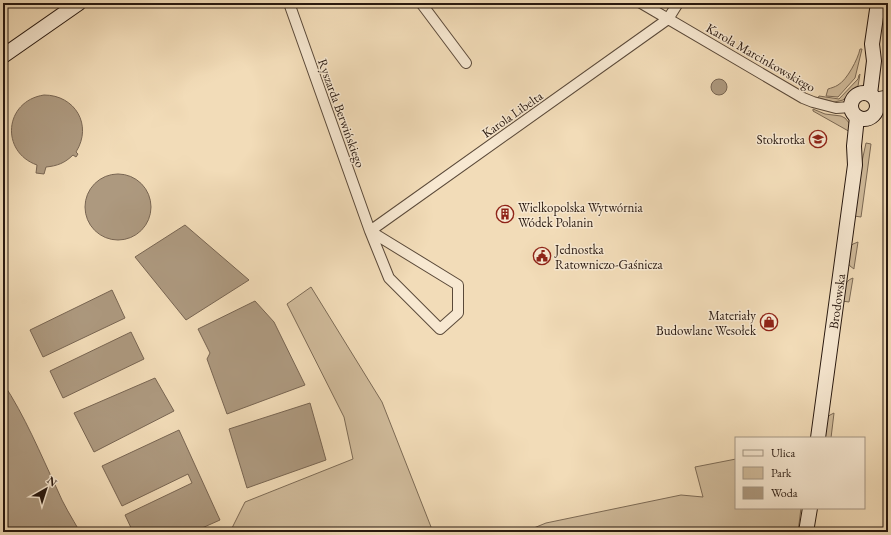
<svg xmlns="http://www.w3.org/2000/svg" width="891" height="535" font-family="'EB Garamond',serif">
	<style>
		.green { fill: #d0bb9b; stroke: #7c6a55 }
		.water { fill: #ad997f; stroke: #786552 }
		.lines { fill: none; stroke-linecap: round; stroke-linejoin: round }
		.street-casing { stroke: #5a4939; stroke-width: 12 }
		.secondary-casing { stroke: #28180f; stroke-width: 16 }
		.street { stroke: #f7e8d1; stroke-width: 10 }
		.secondary { stroke: #f7e8d1; stroke-width: 14 }
		.labels { text-anchor: middle; stroke-width: 3; stroke-linejoin: round; paint-order: stroke }
		.street-label { font-size: 13px; fill: #28180f; stroke: #f7e8d1 }
		.poi-label { font-size: 13px; fill: #28180f; stroke: #f7e8d1; text-anchor: end }
	</style>
	<rect width="100%" height="100%" fill="#f2dcb8"/>
	<filter id="stains"><feTurbulence type="fractalNoise" baseFrequency=".005" numOctaves="4"/><feColorMatrix values="0 0 0 0 .2 0 0 0 0 .09 0 0 0 0 .02 0 0 0 .5 -.17"/></filter>
	<radialGradient id="worn" r=".72"><stop offset=".6" stop-color="#630" stop-opacity="0"/><stop offset="1" stop-color="#630" stop-opacity=".3"/></radialGradient>
	<path class="green" d="M860 49H862L855 78 838 97 826 96 828 89C831 88 835 87 838 85 847 80 858 59 860 49Z
		M860 74 858 86 843 100 839 101 834 102 818 98 819 96 839 99 858 79 859 75Z
		M813 109 825 114 841 116 845 118 850 124 852 133 813 111Z
		M866 143 871 144 861 217 854 216 861 166Z
		M858 242 854 268V269L850 266 848 263 851 246 853 244Z
		M853 278 849 302 842 301C844 292 843 281 853 278Z
		M311 287 382 402 433 532H228L231 530 245 502 353 459 344 417 287 304Z
		M834 413 831 438H824L827 418 830 415Z
		M736 459V508H801L798 532H524L546 523 681 495 703 497 695 467Z"/>
	<path class="water" d="M711 87a8 8 0 1 1 16 0a8 8 0 1 1-16 0Z
		M44 95C75 95 93 125 76 152L78 154 76 157 73 155C65 163 57 166 46 167L44 174 36 173 37 165C0 152 4 101 44 95Z
		M85 207a33 33 0 1 1 66 0a33 33 0 1 1-66 0Z
		M185 225 249 280 186 320 135 257Z
		M112 290 125 318 43 357 30 330Z
		M255 301 274 322 305 385 227 414 207 359 210 353 198 329Z
		M131 332 144 359 63 398 50 371Z
		M155 378 174 411 94 452 74 413Z
		M3 383C25 416 40 453 57 489 63 504 72 518 80 532H3Z
		M310 403 326 460 247 488 229 429Z
		M179 430 220 520 193 532H133L125 515 192 483 188 474 122 506 102 466Z"/>
	<g class="lines">
		<defs>
			<path id="street" d="M289 3 370 231 389 278 440 329 458 313V285L370 231
				M421 3 466 63
				M641 3 803 98 813 102 836 108 851 107
				M875 98 888 95
				M877 107 888 104
				M370 231 668 19 678 3"/>
			<g id="secondary">
				<path d="M3 56 79 3"/>
				<circle cx="864" cy="106" r="13"/>
				<path d="M870 94 874 61 872 44 878 3"/>
				<path id="s1" d="M818 438 855 165 854 146 857 117"/>
				<path d="M806 532 810 508"/>
			</g>
		</defs>
		<use href="#street" class="street-casing"/>
		<use href="#secondary" class="secondary-casing"/>
		<use href="#street" class="street"/>
		<use href="#secondary" class="secondary"/>
	</g>
	<defs>
		<symbol id="school-ring" viewBox="-11 -11 22 22"><circle r="9.5" fill="#f7e8d1" stroke="#8f2418" stroke-width="1.5"/><path d="M0-5L7-2L0 1L-7-2ZM-4 1L0 2.5L4 1V4Q0 6-4 4Z" fill="#8f2418"/></symbol>
		<symbol id="building-ring" viewBox="-11 -11 22 22"><circle r="9.5" fill="#f7e8d1" stroke="#8f2418" stroke-width="1.5"/><path d="M-4-6H4V6H1V3H-1V6H-4ZM-2.5-4.3h1.7v1.8h-1.7ZM.8-4.3h1.7v1.8H.8ZM-2.5-1h1.7V.8h-1.7ZM.8-1h1.7V.8H.8Z" fill="#8f2418"/></symbol>
		<symbol id="civic-ring" viewBox="-11 -11 22 22"><circle r="9.5" fill="#f7e8d1" stroke="#8f2418" stroke-width="1.5"/><path d="M-.6-6.5H3V-4.5H.6V-3L4-1V1h2V6H-6V1h2V-1L-.6-3ZM-1.2 2.5V6h2.4V2.5Z" fill="#8f2418"/></symbol>
		<symbol id="shop-ring" viewBox="-11 -11 22 22"><circle r="9.5" fill="#f7e8d1" stroke="#8f2418" stroke-width="1.5"/><path d="M-5-2.5h2.3a2.7 3.5 0 0 1 5.4 0H5L5.5 6h-11ZM-1.5-2.5h3a1.5 2.3 0 0 0-3 0Z" fill="#8f2418"/></symbol>
	</defs>
	<g fill-rule="evenodd">
		<use href="#school-ring" x="808" y="129" width="20" height="20"/>
		<use href="#building-ring" x="495" y="204" width="20" height="20"/>
		<use href="#civic-ring" x="532" y="246" width="20" height="20"/>
		<use href="#shop-ring" x="759" y="312" width="20" height="20"/>
	</g>
	<g class="labels">
		<g class="street-label">
			<text transform="translate(761 57) rotate(30)" y="5">Karola Marcinkowskiego</text>
			<text transform="translate(342 113) rotate(70)" y="5">Ryszarda Berwińskiego</text>
			<text transform="translate(512 114) rotate(-35)" y="5">Karola Libelta</text>
			<text dy="5" stroke="none"><textPath href="#s1" startOffset="138">Brodowska</textPath></text>
		</g>
		<g class="poi-label">
			<text x="805" y="144">Stokrotka</text>
			<text x="518" y="212" text-anchor="start">Wielkopolska Wytwórnia<tspan x="518" dy="15">Wódek Polanin</tspan></text>
			<text x="555" y="254" text-anchor="start">Jednostka<tspan x="555" dy="15">Ratowniczo-Gaśnicza</tspan></text>
			<text x="756" y="320">Materiały<tspan x="756" dy="15">Budowlane Wesołek</tspan></text>
		</g>
	</g>
	<rect width="891" height="535" fill="none" stroke="#f2dcb8" stroke-width="16"/>
	<rect x="4" y="4" width="883" height="527" fill="none" stroke="#28180f" stroke-width="2"/>
	<rect x="8" y="8" width="875" height="519" fill="none" stroke="#28180f"/>
	<rect x="735" y="437" width="130" height="72" fill="#f7e8d1" stroke="#a49583"/>
	<rect x="743" y="450" width="20" height="6" fill="#f7e8d1" stroke="#a49583"/>
	<text x="771" y="457" font-size="12" fill="#28180f">Ulica</text>
	<rect x="743" y="467" width="20" height="12" fill="#d0bb9b" stroke="#a49583"/>
	<text x="771" y="477" font-size="12" fill="#28180f">Park</text>
	<rect x="743" y="487" width="20" height="12" fill="#ad997f" stroke="#a49583"/>
	<text x="771" y="497" font-size="12" fill="#28180f">Woda</text>
	<g transform="translate(46 489) rotate(39)" stroke="#f7e8d1" stroke-width="3" paint-order="stroke">
	<path d="M0-3L7 15L0 10L-7 15Z" fill="#28180f"/>
	<text y="-6" font-size="11" font-weight="bold" text-anchor="middle" fill="#28180f">N</text>
	</g>
	<rect width="100%" height="100%" filter="url(#stains)"/>
	<rect width="100%" height="100%" fill="url(#worn)"/>
</svg>
